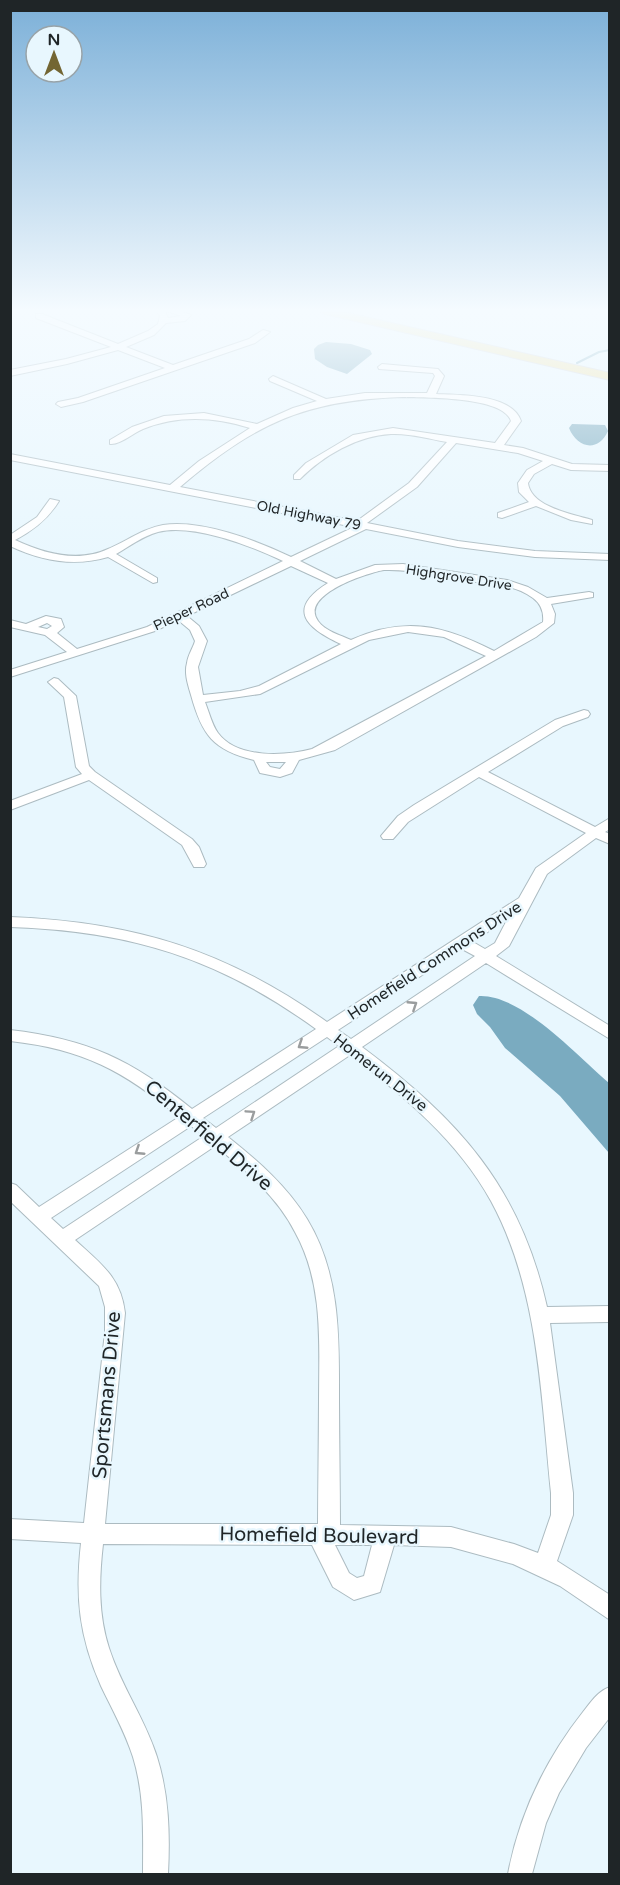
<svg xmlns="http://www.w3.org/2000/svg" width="620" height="1885" font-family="'Varela Round',sans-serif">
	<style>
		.water { fill: #7aabc0 }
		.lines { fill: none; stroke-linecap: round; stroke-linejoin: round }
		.stream { stroke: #7aabc0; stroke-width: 2 }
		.minor-casing { stroke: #acbbc1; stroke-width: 2 }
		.major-casing { stroke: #d2d3d4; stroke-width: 2 }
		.minor { fill: #fff; fill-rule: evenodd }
		.major { fill: #efdf9c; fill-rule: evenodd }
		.oneway { stroke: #9a9d9e }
		.labels { text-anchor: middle; stroke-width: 5; stroke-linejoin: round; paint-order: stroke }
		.far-street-label { font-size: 14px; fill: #1f2527; stroke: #e8f7fe }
		.street-label { font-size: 16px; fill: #1f2527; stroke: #e8f7fe }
		.near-street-label { font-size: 20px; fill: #1f2527; stroke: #e8f7fe }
	</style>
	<rect width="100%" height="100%" fill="#e8f7fe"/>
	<path class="water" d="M326 342 351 344 370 350 372 354 347 374 327 367 315 359 314 349 318 345Z
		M572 424 605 425 608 431C598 453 577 448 569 428Z
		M479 996C522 994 578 1057 609 1083V1153L560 1096 505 1048 490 1027 477 1014 473 1005Z"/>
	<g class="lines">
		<path class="stream" d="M577 363 599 352 610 350"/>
		<defs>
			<path id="minor" d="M157 311H165L168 318 181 316 168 311H181L191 315 185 321 166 323 154 335 126 347 173 365 249 339 263 330 270 332 255 343 83 402 61 407 56 404 58 402 78 398 165 368 118 350 67 364 10 376V370L66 359 111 347 36 318V314H42L118 344 148 331 158 324 160 316Z
				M382 364 438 369 444 376 436 394C460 395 512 394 521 421L504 445 523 448 572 464 610 465V471L571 470 552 464 534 474 528 483C531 507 572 514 592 520V524L571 520 536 506 502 518 498 517V513L529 502 519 492 518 483 527 470 543 461 518 453 456 443 417 487 367 523 458 541 535 551 610 554V560L535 557 458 547 366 529 300 561 336 579 375 565 403 564 507 580 528 587 547 598 589 592 593 593V597L551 604 555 614 554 623 536 637 335 750 299 760 292 773 280 777 260 773 254 760C213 750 202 735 191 695 188 685 184 673 187 663 188 655 193 648 195 641L190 630 178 620 155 631 10 677V670L67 652 45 635 10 627V620L26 624 46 616 61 619 64 627 57 633 77 649 147 627 283 561C251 546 193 523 158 532 143 536 130 546 116 554L157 578V582L153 583 108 557C74 567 42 561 10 546V535L37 517 50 499 59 501C48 519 34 530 15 540 45 554 78 563 108 549 127 541 142 529 163 525 201 519 258 541 291 557L354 527 10 460V454L170 485 199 461 250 428C213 417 179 415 143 429 133 433 120 445 110 444V440L132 427 164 416 204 413 257 424 293 408 317 401 270 381 269 379 273 376 326 399 365 393H427L435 376 433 373 379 369 378 367ZM403 397C425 398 503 396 511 421L495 443 393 428 353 435 306 463 294 475V479H300C324 455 357 436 391 434 409 433 430 439 447 442L409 483 357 521 180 487C254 424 304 400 403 397ZM291 566 328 583C286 609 306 628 341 644L259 686 240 691 203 695 198 667 207 641 199 626 187 616ZM384 570C411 569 436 576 462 580 485 584 513 583 533 598 541 604 544 612 543 622L494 651C443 625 405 616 351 640 340 635 325 631 318 621 299 595 367 573 384 570ZM47 623 52 626 47 629 38 627ZM408 632 444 637 486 656 312 749C285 756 237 759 218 733 212 725 209 712 205 702L260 694 369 640ZM266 762H286L280 769 270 767Z
				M54 678 58 679 76 696 89 766 95 772 192 839 199 847 206 864 204 867H194L182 845 89 780 10 810V801L82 774 76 767 64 697 48 682Z
				M584 710 588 711 590 714 588 717 563 726 488 772 595 827 610 818V829L605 832 610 834V844L596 838 547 874 509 946 496 956 610 1026V1039L486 963 362 1047C458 1119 520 1186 547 1307L610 1306V1322L550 1323 573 1493V1515L557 1561 610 1595V1620L560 1586 513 1564 451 1547 394 1545 380 1592 354 1600 333 1587 312 1545 103 1544C99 1579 98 1614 109 1648 121 1686 145 1719 157 1757 169 1795 170 1834 168 1874H143C143 1834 145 1796 133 1757 125 1732 112 1709 101 1686 79 1636 75 1597 81 1543L10 1539V1519L84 1523 105 1332V1307L99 1286 10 1201V1183L16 1185 39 1207 179 1117C124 1071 83 1049 10 1041V1030C88 1039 132 1060 192 1109L316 1029C218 958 131 931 10 927V917C134 922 226 950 327 1022L519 898 536 868 586 833 479 777 408 822 393 839H383L381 836 398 816 414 805 555 720ZM508 918 495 943 485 949 473 942ZM462 949 475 956 351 1039 338 1030ZM327 1037 339 1046 216 1128 203 1118ZM350 1055C404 1096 458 1141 491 1201 539 1289 541 1396 551 1493V1515L538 1553 514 1544 451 1527 340 1525C340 1484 339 1442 339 1401 339 1338 341 1275 307 1219 287 1186 258 1161 228 1137ZM191 1126 204 1136 63 1229 51 1218ZM215 1146C246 1170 277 1197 295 1232 324 1284 319 1344 319 1401 319 1442 318 1483 318 1524H105L125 1313C121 1277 100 1263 75 1240ZM335 1545H372L364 1576 357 1578 349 1573Z
				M610 1687V1717L586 1748 559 1793 546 1823 532 1874H508C519 1815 546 1759 583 1712 591 1702 598 1691 610 1687Z"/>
			<path id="major" d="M320 311H339L610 373V380L325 314Z"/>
		</defs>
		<use href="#minor" class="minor-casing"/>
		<use href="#major" class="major-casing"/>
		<use href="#minor" class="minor"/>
		<use href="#major" class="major"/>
	</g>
	<defs><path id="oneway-chevron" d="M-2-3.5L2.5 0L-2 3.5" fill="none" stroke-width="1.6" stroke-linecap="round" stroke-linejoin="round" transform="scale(1.5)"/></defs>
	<g class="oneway">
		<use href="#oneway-chevron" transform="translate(413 1005) rotate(-33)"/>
		<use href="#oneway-chevron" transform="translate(302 1045) rotate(147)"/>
		<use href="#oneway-chevron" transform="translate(251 1114) rotate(-34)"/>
		<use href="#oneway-chevron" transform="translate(139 1151) rotate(147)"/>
	</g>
	<linearGradient id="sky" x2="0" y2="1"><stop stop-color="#7cb0d8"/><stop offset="0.54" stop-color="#f5fbff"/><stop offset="1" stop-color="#f5fbff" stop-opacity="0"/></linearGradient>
	<rect width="620" height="575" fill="url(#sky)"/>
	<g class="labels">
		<g class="far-street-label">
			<text transform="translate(309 515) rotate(11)" y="5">Old Highway 79</text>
			<text transform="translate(459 577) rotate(9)" y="5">Highgrove Drive</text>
			<text transform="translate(191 609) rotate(-25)" y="5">Pieper Road</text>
		</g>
		<g class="street-label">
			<text transform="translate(434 960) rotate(-33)" y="6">Homefield Commons Drive</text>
			<text transform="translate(381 1072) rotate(38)" y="6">Homerun Drive</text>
		</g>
		<g class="near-street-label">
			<text transform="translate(209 1135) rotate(40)" y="7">Centerfield Drive</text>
			<text transform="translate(106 1395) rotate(-85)" y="7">Sportsmans Drive</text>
			<text transform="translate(319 1535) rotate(1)" y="7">Homefield Boulevard</text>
		</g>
	</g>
	<rect width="620" height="1885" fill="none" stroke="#1f2527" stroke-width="24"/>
	<g transform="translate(54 54)"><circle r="28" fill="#e8f7fe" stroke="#98a3a8" stroke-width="1.5"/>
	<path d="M0-4.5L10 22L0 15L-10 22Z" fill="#736633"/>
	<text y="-9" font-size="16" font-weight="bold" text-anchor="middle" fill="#1f2527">N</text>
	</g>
</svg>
